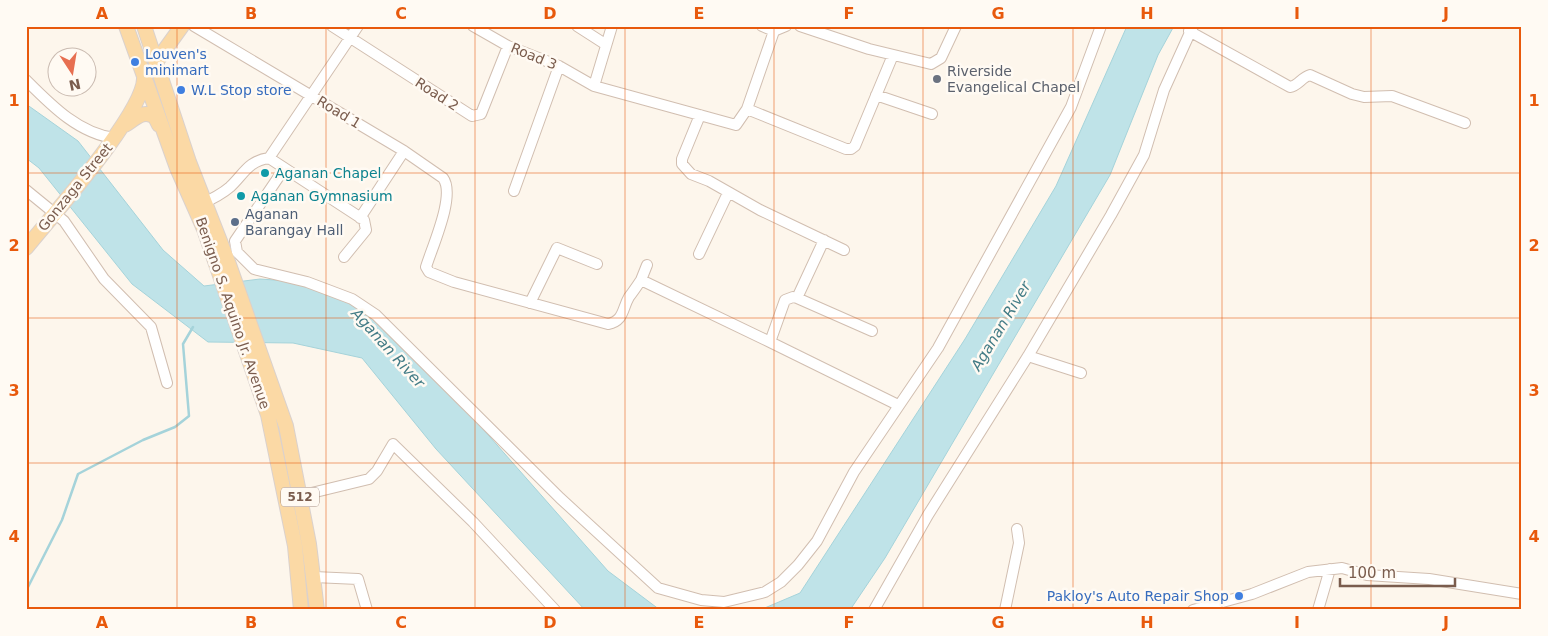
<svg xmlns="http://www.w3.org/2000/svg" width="1548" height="636" font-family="'DejaVu Sans',sans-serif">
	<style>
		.water { fill: #bfe3e8; stroke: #a5d3da }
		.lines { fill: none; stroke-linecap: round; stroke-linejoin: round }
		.stream { stroke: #a5d3da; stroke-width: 2.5 }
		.minor-casing { stroke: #d1beb0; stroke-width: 12 }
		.major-casing { stroke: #dad1cd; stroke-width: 16 }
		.minor { stroke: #fff; stroke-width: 10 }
		.major { stroke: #fbd9a5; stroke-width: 14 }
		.grid { fill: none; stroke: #e8590c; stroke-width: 1; stroke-opacity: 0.55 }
		.shop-dot { fill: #3f7fe0; stroke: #fffaf3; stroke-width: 2 }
		.worship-dot { fill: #6b7280; stroke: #fffaf3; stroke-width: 2 }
		.culture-dot { fill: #0f9aa8; stroke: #fffaf3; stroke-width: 2 }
		.service-dot { fill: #5c6f8a; stroke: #fffaf3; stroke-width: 2 }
		.labels { text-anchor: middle; stroke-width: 5; stroke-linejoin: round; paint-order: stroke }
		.shield { fill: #fffaf3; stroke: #a28b7f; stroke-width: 1 }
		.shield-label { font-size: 12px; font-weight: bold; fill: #7a5c4d }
		.shop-label { font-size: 14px; fill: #366cbe; stroke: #fffaf3; text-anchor: start }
		.street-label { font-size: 14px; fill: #7a5c4d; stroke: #fffaf3 }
		.worship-label { font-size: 14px; fill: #5b616d; stroke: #fffaf3; text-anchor: start }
		.culture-label { font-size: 14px; fill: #0d838f; stroke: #fffaf3; text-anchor: start }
		.service-label { font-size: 14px; fill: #4e5e75; stroke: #fffaf3; text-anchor: start }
		.water-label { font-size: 15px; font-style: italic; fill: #437c86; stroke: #fffaf3 }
		.neatline { fill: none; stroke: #e8590c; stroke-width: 2 }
		.grid-label { font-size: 16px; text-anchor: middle; font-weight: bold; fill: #e8590c }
	</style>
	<rect width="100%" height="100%" fill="#fdf6ec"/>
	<path class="water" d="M1127 26H1174L1158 55 1110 175 885 558 850 610H760L800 593 965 339 1056 186Z
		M26 104 78 141 163 250 204 286 260 279 319 283 356 299 460 403 608 571 660 610H585L436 449 362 358 293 343 208 342 132 284 39 168 26 158Z"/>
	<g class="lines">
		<path class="stream" d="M26 591 62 520 78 474 143 440 175 427 189 416 183 344 193 327"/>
		<defs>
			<path id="minor" d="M194 26 404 151 443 178C456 195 432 247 426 267L429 272 454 282 608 324C624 321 622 309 629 297 633 292 637 286 641 280L770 342 785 300 793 297 797 298 824 240
				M332 26 472 116 481 114 508 46
				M473 26 508 46 559 66 594 86 736 125 747 109 774 31 786 26
				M577 26 605 44
				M762 26 774 31
				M800 26 869 49 931 64 941 58 956 26
				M1189 31 1290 87C1298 86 1302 77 1310 75L1352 94 1364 97 1392 96 1465 123
				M26 80C51 105 79 134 115 138
				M594 86 612 26
				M876 95 932 114
				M747 109 846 149H851L855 146 893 55
				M700 115 682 159V164L691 174 709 181 760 210 844 250
				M269 158 358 26
				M284 169 235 241 237 252 254 269 307 282 352 299 376 315 560 498 658 588 701 600 724 602 765 592 781 582 798 565 817 541 854 472 938 348 1071 107 1101 26
				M26 190 64 221 104 279 151 327 167 383
				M514 191 559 66
				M199 205C208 201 222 194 230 187 244 174 248 161 269 158L364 220 366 230 344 257
				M360 218 404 151
				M699 254 728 193
				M641 280 647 265
				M797 298 872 331
				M530 303 557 248 597 264
				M770 342 898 405
				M1028 356 1081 373
				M299 496 369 479 377 471 393 444 473 522 555 610
				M314 577 358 579 367 610
				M874 610 928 515 1028 356 1111 215 1144 155 1164 90 1193 26
				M1005 610 1019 543 1017 529
				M1193 610 1252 594 1308 572 1342 568 1367 575 1429 579 1522 594
				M1318 610 1330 569"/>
			<path id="major" d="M126 26 177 168 204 229 268 415 295 546 301 610
				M144 26 189 162 227 259 286 426 309 544 317 610
				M156 62 182 26
				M125 125C135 119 143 109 155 117L159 125
				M26 248C51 217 147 110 144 76"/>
		</defs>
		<use href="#minor" class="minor-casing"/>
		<use href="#major" class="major-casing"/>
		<use href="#minor" class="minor"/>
		<use href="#major" class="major"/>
	</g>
	<path class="grid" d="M177 26V610M326 26V610M475 26V610M625 26V610M774 26V610M923 26V610M1073 26V610M1222 26V610M1371 26V610M26 173H1522M26 318H1522M26 463H1522"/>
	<g class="shop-dot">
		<circle cx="135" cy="62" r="5"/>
		<circle cx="181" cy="90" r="5"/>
		<circle cx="1239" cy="596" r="5"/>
	</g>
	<circle class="worship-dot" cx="937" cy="79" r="5"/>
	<g class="culture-dot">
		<circle cx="265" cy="173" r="5"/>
		<circle cx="241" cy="196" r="5"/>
	</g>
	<circle class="service-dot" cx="235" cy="222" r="5"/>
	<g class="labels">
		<rect class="shield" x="281" y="487.5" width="38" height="19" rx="4"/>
		<g class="shield-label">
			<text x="300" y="501">512</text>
		</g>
		<g class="shop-label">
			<text x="145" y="59">Louven's<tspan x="145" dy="16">minimart</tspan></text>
			<text x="191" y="95">W.L Stop store</text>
			<text x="1229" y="601" text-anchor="end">Pakloy's Auto Repair Shop</text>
		</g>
		<g class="street-label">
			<text transform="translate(534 56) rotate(22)" y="5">Road 3</text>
			<text transform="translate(437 94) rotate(33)" y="5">Road 2</text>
			<text transform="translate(339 112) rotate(31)" y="5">Road 1</text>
			<text transform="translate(75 187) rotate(-51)" y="5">Gonzaga Street</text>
			<text transform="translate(233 313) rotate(71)" y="5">Benigno S. Aquino Jr. Avenue</text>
		</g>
		<g class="worship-label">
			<text x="947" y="76">Riverside<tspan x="947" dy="16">Evangelical Chapel</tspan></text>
		</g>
		<g class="culture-label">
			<text x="275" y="178">Aganan Chapel</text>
			<text x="251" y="201">Aganan Gymnasium</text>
		</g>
		<g class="service-label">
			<text x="245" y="219">Aganan<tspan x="245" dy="16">Barangay Hall</tspan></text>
		</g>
		<g class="water-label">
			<text transform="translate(1001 326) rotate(-59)" y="5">Aganan River</text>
			<text transform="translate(388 348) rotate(48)" y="5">Aganan River</text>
		</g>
	</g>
	<rect width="1548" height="636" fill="none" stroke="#fffaf3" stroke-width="55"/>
	<g transform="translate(72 72) rotate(168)"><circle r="24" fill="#fffaf3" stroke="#cabbb1"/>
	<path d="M0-4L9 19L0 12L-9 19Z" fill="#e76f51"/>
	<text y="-8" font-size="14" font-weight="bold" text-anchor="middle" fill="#7a5c4d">N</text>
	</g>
	<path d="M1340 578v8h115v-8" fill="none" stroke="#7a5c4d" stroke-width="2.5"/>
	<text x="1348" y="578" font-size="15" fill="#7a5c4d" stroke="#fffaf3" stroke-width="4" paint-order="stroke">100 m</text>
	<rect x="28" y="28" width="1492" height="580" class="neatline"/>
	<g class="grid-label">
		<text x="102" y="19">A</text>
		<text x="251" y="19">B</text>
		<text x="401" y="19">C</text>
		<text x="550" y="19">D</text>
		<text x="699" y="19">E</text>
		<text x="849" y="19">F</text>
		<text x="998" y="19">G</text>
		<text x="1147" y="19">H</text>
		<text x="1297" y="19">I</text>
		<text x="1446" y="19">J</text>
		<text x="14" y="106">1</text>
		<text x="1534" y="106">1</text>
		<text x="14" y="251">2</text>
		<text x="1534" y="251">2</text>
		<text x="14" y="396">3</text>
		<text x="1534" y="396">3</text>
		<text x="14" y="542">4</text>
		<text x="1534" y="542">4</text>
		<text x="102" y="628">A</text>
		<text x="251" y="628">B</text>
		<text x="401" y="628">C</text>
		<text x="550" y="628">D</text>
		<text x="699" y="628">E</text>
		<text x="849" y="628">F</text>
		<text x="998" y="628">G</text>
		<text x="1147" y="628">H</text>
		<text x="1297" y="628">I</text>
		<text x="1446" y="628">J</text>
	</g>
</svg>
